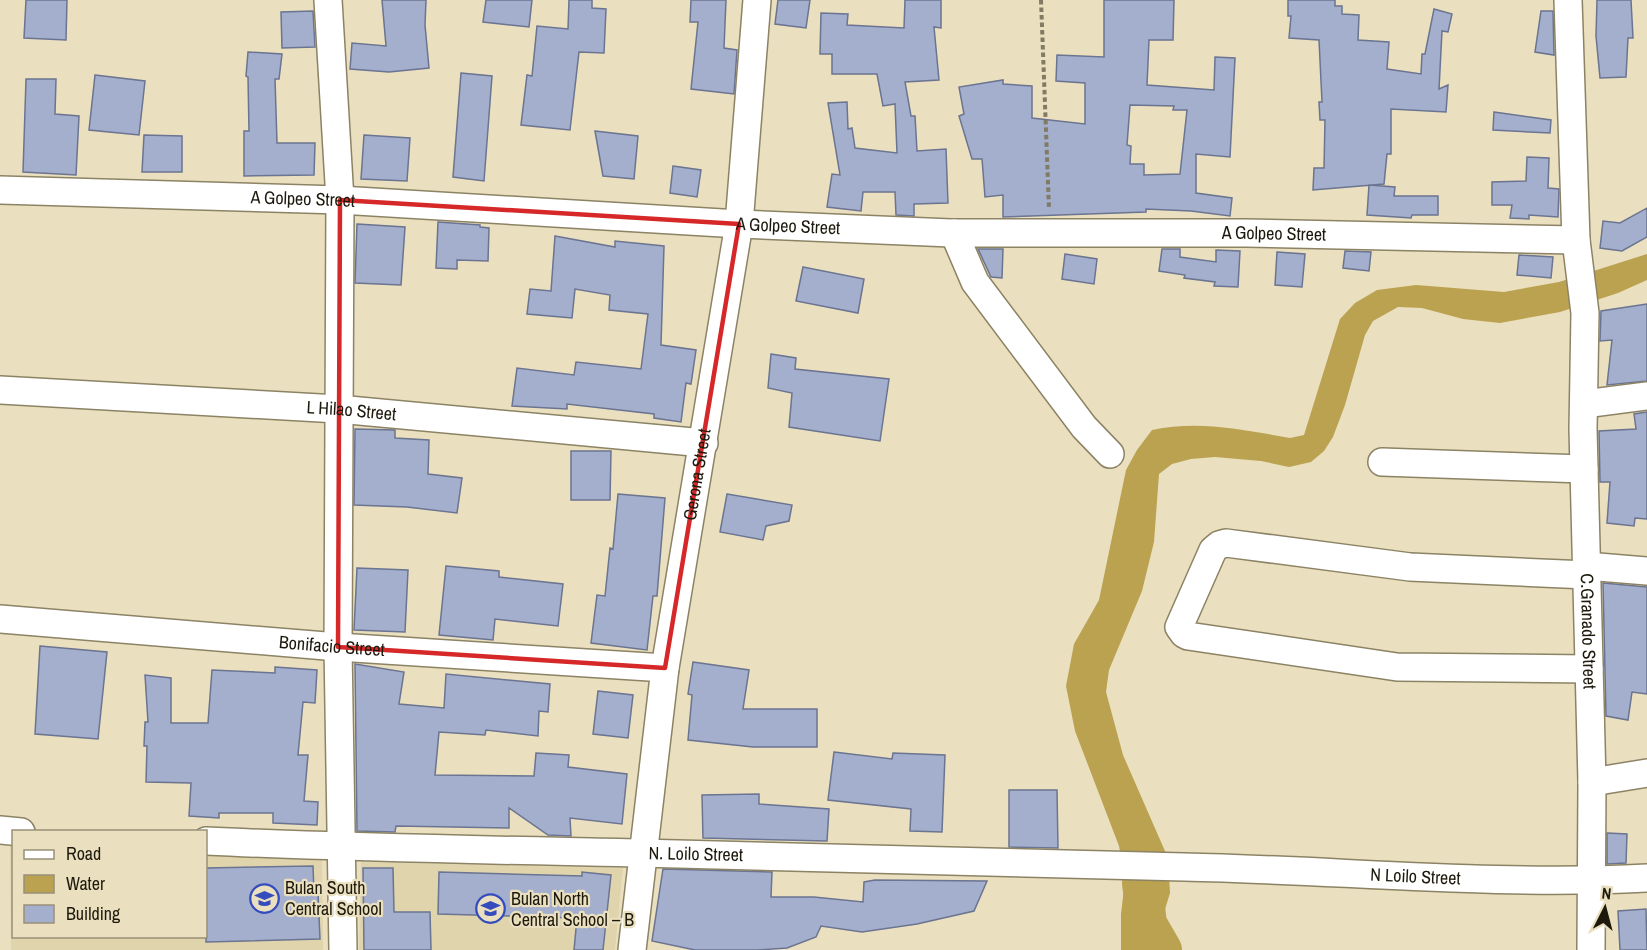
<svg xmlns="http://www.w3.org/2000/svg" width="1647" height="950" font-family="'Archivo Narrow',sans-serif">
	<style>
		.built { fill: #e0d4ad }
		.water { fill: #bba250 }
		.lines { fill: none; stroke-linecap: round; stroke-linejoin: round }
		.river { stroke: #bba250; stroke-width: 40 }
		.building { fill: #a4afcd; stroke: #6b7490; stroke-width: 1.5; fill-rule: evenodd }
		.minor-casing { stroke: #8c8365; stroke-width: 30 }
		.path { stroke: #817a64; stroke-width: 4; stroke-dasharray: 4.5 3; stroke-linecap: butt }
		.minor { stroke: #fff; stroke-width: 27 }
		.marked { fill: none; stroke: #d62828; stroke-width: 4.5; stroke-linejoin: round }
		.labels { text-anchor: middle; stroke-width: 4.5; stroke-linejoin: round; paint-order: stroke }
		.street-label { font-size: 18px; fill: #1d190d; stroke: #eadfbf }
		.poi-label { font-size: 18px; fill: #1d190d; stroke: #eadfbf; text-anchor: start }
	</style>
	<rect width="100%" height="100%" fill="#eadfbf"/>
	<path class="built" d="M10 844H14V936H206V853L322 859 323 950H11Z
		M361 862 623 868 615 950H359Z"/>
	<path class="water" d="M1647 254V280L1618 293 1560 312 1500 323 1463 319 1422 308 1398 307 1373 321 1365 335 1345 405 1333 437 1324 451 1311 462 1289 467 1261 461 1215 457 1191 459 1172 464 1159 474 1154 542 1142 591 1109 670 1106 692 1123 755 1168 858 1170 893 1162 919 1151 940 1152 950H1121V914L1125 880 1119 846 1075 731 1066 686 1074 644 1099 600 1126 470 1137 450 1152 430C1200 420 1243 430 1290 438L1304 435 1340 319 1355 303 1377 290 1416 285 1504 292 1559 282Z"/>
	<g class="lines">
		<path class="river" d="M1142 883 1147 924 1162 950"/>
	</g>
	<path class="building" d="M26 0H67L66 40 24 38Z
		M382 0H426L425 25 429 68 389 72 350 69 352 43 386 46Z
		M486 0H532L529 27 483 22Z
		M569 0H592V8L606 9 604 53 579 52 570 130 521 125 527 75 532 76 537 26 568 29Z
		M691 0H726L724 48 737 50 734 94 691 89 698 22H690Z
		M778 0H810L806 28 775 24Z
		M905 0H941V28L934 27 939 80 905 82 911 116H915L917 151 946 149 948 203 914 204V216L896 215 895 192H863L861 211 827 207 832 174 840 175 828 103 847 102 848 129 852 128 855 148 897 153 895 104 883 106 877 74H832V54H820L821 13 848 14 847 25 904 28Z
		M1104 0H1174L1173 40H1149L1147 85 1214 90 1215 57 1235 58 1230 157 1196 154V193L1232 198 1230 216 1191 211 1146 209V212L1003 217V195L985 197 982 159H972L959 116 964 114 959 87 1003 80V84L1032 86V118L1085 124V83L1056 81 1057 55 1104 57ZM1130 105 1174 106 1173 110H1187L1180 174 1144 175V164H1130L1131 146 1127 145Z
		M1288 0H1335V6H1342V14L1359 15 1358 40 1389 42 1387 69 1421 74 1422 54H1425L1434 9 1452 14 1448 32 1442 31 1439 89 1448 85 1446 112 1391 109V154H1387L1384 184 1313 190 1314 168H1324L1325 120H1320L1319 102H1322L1319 40 1289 38 1291 16H1288Z
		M1597 0H1631L1633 38H1628L1626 77 1600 78 1596 36Z
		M313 11 315 47 282 48 281 12Z
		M1541 11H1553L1554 55 1535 52Z
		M248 52 282 54 279 79H275L277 143H315L314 175 244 176V131H249L248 77 246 76Z
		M461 73 492 76 484 181 453 177Z
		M95 75 145 81 139 135 89 130Z
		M26 79H56L55 114 79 116 76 175 23 172Z
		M1494 112 1551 120 1550 133 1493 130Z
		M595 131 638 136 634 179 603 176Z
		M144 135 182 136V172H142Z
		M364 135 410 138 407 181 361 179Z
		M1527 157 1549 158 1548 188 1559 189 1558 217 1529 215V219L1510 218 1512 205H1492V182L1526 181Z
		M673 166 701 170 697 197 670 193Z
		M1369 185 1395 187 1394 196H1438V215H1412L1411 218 1367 215Z
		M1647 208V237L1622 251 1600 248 1603 221 1620 223Z
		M438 222 480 225V227L489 228 488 261 457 260V269L436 268Z
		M357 224 405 227 401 285 355 283Z
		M555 236 615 247V241L664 246 661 345 696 350 691 384 686 383 681 422 654 418V414L567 404V409L512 406 517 368 574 375 576 362 641 369 648 314 609 310 610 295 575 289 572 318 527 314 530 289 551 291Z
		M978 249H1003L1002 278 991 277Z
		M1162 249H1180V257L1216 262V250L1240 251 1238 287 1214 286 1215 282 1184 278 1185 275 1159 271Z
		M1345 251 1371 252 1369 271 1343 268Z
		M1277 252 1305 254 1302 287 1275 285Z
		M1065 254 1097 259 1094 284 1062 279Z
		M1519 255 1553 257 1551 278 1517 275Z
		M803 267 864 279 858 313 796 301Z
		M1647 304V381L1607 385 1612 340 1600 341 1601 311Z
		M771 354 796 358 795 369 889 379 880 441 789 427 792 393 768 388Z
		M1647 412V519L1635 518 1634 526 1607 523 1610 482H1600L1599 431 1636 429 1634 414Z
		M355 429 395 430V438L429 440 428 474 462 478 457 513 407 507 354 505Z
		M571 451H611L610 500H571Z
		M618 494 665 498 657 596H653L647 650 591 643 597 595 605 596 610 548 613 549Z
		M727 494 792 505 789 521 766 526 763 540 720 532Z
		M446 566 499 571V577L563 584 558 626 495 619 493 640 439 635Z
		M357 568 408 570 405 632 354 630Z
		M1603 583 1647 587V694L1632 692 1628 720 1606 716Z
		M40 646 107 652 98 739 35 734Z
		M693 662 749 670 743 709H817V747H753L688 740 692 695 688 694Z
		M355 664 404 672 399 704 444 708 446 674 550 684 548 712 539 711 538 736 486 730 485 735 439 732 435 775 534 776 536 753 569 755 568 767 627 774 622 824 570 818 571 836 548 835 509 808V828L396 826 395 832 357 831Z
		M275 667 317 670 315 703 303 702 298 755H308L304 801 318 802 317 825 273 823V813H219V818L189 816 191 783 146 782 147 746H144L145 722H148L145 675 171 678V723H208L212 670 275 673Z
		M598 691 633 695 628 738 593 734Z
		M834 752 892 759 893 753 945 755 942 832 910 831 911 809 828 800Z
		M1009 790H1057L1058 848 1009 847Z
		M759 794V804L829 809 827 841 703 838 702 795Z
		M1607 833 1627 834 1626 863 1607 864Z
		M313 866 314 893H318L320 939 206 942V868Z
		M363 868H393L394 912H430L431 950H364Z
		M663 869 772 872 771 897H814L863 902 864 882 875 880 987 881 974 911 917 924 862 932 821 926 816 937 787 948 757 950H695L652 941Z
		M439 872 582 876V872L611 875 603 950H574L577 918 438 914Z
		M1646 909 1647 950H1620L1618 911Z"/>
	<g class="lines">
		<defs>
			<g id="minor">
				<path d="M328 0 340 200 338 647 343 950"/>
				<path id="s1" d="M1568 0 1576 240 1585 313 1583 429 1592 782 1591 950"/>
				<path id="s2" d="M0 190 340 200 739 224 951 233H1246L1576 240"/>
				<path d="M954 233 975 282 1084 427 1110 454"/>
				<path id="s3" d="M0 390 338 409 704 443"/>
				<path d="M1584 404 1647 396"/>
				<path d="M1382 462 1584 469"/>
				<path d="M1586 566 1647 571"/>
				<path d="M1587 575 1410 567 1226 543 1219 545 1213 550 1179 627 1184 634 1188 636 1397 667 1589 669"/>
				<path id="s4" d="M0 619 338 647 665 668"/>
				<path d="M1592 782 1647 773"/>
				<path d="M0 830 21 832"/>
				<path id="s5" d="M206 841C350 848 495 850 640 853 821 856 1002 863 1184 867 1338 870 1492 886 1647 878"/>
				<path id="s6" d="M632 950 665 668 739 224 757 0"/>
			</g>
		</defs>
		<use href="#minor" class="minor-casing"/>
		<path class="path" d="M1041 0 1049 209"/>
		<use href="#minor" class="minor"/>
	</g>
	<path class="marked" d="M340 200 739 224 665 668 338 647Z"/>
	<defs>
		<symbol id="school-ring" viewBox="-11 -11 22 22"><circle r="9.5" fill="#eadfbf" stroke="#354cbd" stroke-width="1.5"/><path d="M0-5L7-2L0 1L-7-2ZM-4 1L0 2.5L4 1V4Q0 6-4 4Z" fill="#354cbd"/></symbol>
	</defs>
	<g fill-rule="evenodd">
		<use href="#school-ring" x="248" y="882" width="33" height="33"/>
		<use href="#school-ring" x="474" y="892" width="33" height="33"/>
	</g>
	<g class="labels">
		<g class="street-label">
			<text dy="6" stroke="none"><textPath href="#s2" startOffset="303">A Golpeo Street</textPath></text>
			<text dy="6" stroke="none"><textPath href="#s2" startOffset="789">A Golpeo Street</textPath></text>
			<text dy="6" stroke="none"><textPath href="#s2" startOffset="1275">A Golpeo Street</textPath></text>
			<text dy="6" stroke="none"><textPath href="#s3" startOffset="352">L Hilao Street</textPath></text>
			<text dy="6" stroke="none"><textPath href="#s6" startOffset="480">Gerona Street</textPath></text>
			<text dy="6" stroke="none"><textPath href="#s1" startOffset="632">C.Granado Street</textPath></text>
			<text dy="6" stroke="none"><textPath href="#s4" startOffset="333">Bonifacio Street</textPath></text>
			<text dy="6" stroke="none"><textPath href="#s5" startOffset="490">N. Loilo Street</textPath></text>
			<text dy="6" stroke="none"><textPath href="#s5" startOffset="1210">N Loilo Street</textPath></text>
		</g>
		<g class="poi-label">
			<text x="285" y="894">Bulan South<tspan x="285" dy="21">Central School</tspan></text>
			<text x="511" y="905">Bulan North<tspan x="511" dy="21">Central School – B</tspan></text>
		</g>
	</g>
	<rect x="12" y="830" width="195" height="108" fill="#eadfbf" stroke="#989078" stroke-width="1.5"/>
	<rect x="24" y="850" width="30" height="9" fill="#ffffff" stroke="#989078" stroke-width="1.5"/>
	<text x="66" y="860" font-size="18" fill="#1d190d">Road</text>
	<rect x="24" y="875" width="30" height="18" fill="#bba250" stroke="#989078" stroke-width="1.5"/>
	<text x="66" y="890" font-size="18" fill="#1d190d">Water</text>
	<rect x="24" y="905" width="30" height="18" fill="#a4afcd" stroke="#989078" stroke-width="1.5"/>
	<text x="66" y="920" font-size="18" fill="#1d190d">Building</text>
	<g transform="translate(1605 908) rotate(6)" stroke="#eadfbf" stroke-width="4.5" paint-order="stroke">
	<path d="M0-4.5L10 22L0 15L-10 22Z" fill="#1d190d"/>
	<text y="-9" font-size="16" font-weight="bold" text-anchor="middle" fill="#1d190d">N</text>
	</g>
</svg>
